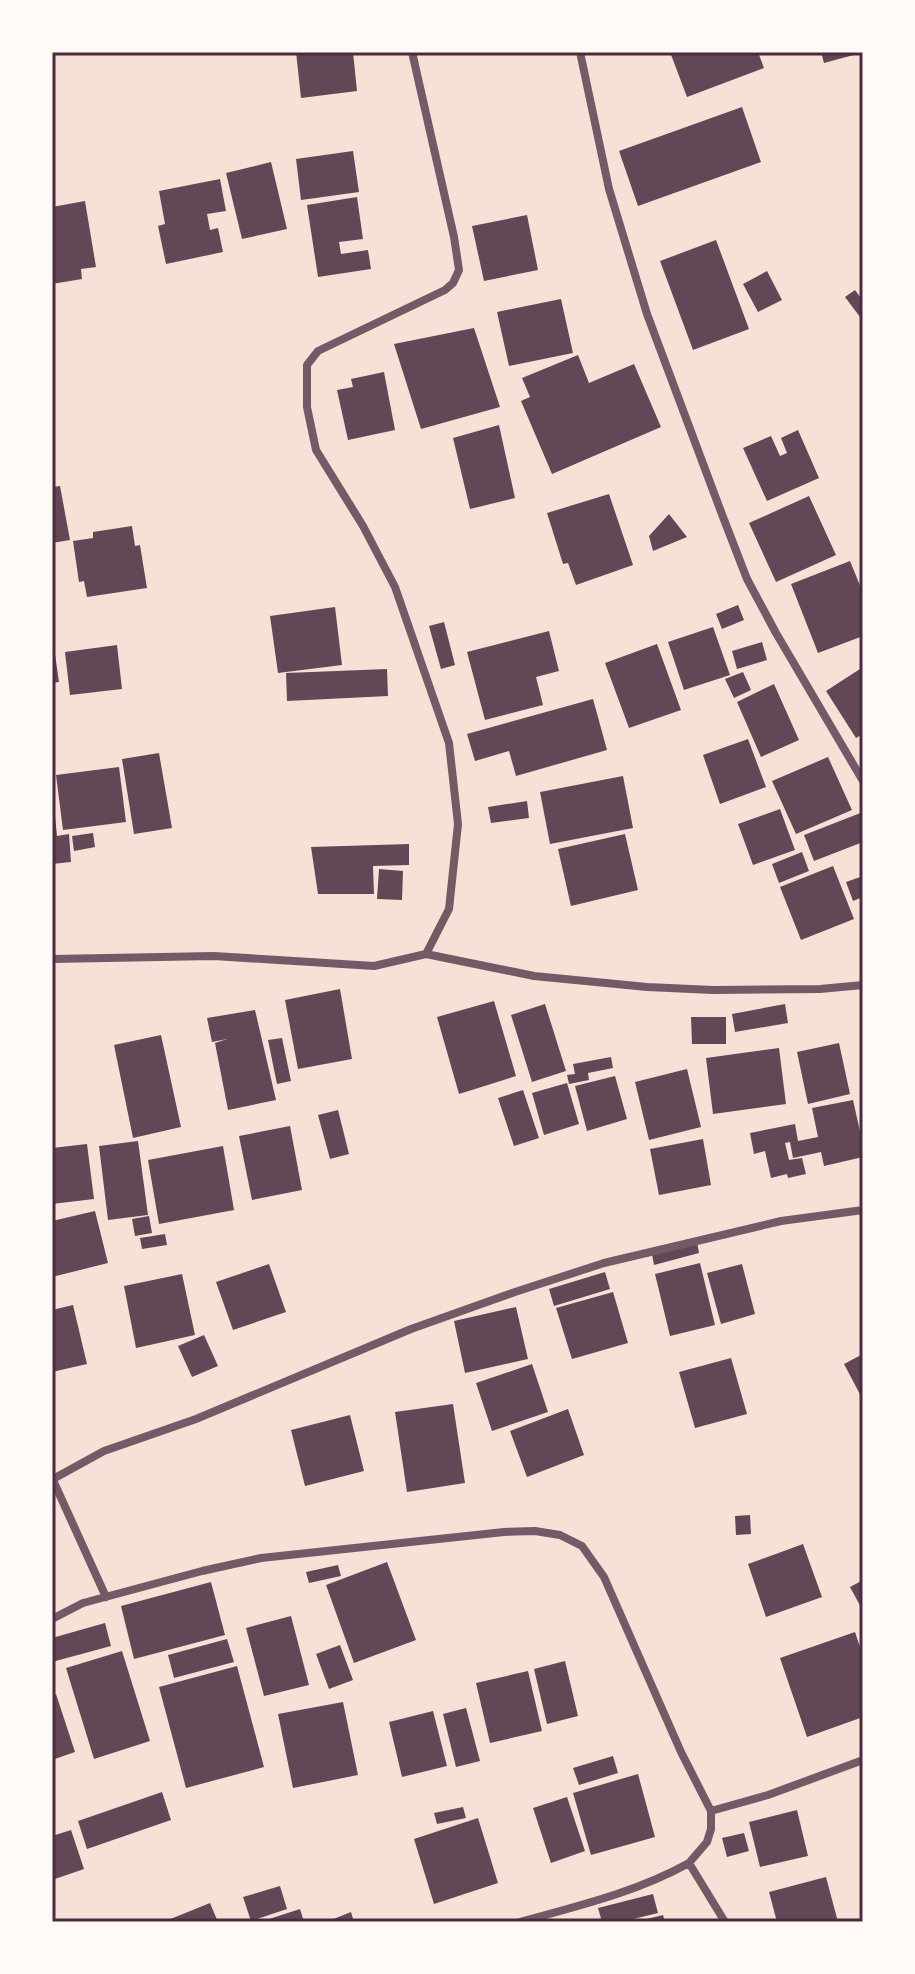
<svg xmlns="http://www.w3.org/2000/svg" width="915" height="1974" font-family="'Noto Sans',sans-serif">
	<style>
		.building { fill: #644757 }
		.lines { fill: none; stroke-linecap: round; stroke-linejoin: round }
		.minor { stroke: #755966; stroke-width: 8 }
		.neatline { fill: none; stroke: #4a2c40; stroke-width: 3 }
	</style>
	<rect width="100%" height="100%" fill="#f7e1d7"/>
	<path class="building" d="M296 52H353L357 91 301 98Z
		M670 52H758L764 68 687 97Z
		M821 52H861V53L824 63Z
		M742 107 761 162 638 206 619 151Z
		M353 151 359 192 301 200 296 159Z
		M271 162 287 229 242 239 226 173Z
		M220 179 226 211 207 214 210 230 218 228 223 252 166 264 158 226 165 224 159 191Z
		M357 197 363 239 339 242 341 254 368 250 371 269 318 277 307 205Z
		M85 201 96 267 81 269 82 279 52 284V207Z
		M527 215 538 270 484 281 472 226Z
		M716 240 749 329 693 350 660 261Z
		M767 271 782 300 758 312 743 284Z
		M855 290 863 301V321L845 297Z
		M561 299 573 353 509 366 497 312Z
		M474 328 500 407 421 429 394 344Z
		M578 355 589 383 634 364 661 427 552 474 521 401 530 397 522 378Z
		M384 372 395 430 348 440 337 390 353 387 351 379Z
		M499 425 515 498 470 509 453 438Z
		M798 430 819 478 767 501 743 448 771 436 780 456 787 453 781 438Z
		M60 486 70 540 52 543V487Z
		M609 494 633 565 576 585 568 563 563 564 547 513Z
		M809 496 836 555 776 582 749 523Z
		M669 514 687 537 653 551 649 536Z
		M132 526 135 546 140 545 147 588 87 597 84 581 79 582 73 541 93 538V532Z
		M850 561 863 593V636L818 653 791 584Z
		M738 605 744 620 722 629 716 614Z
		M335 607 342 665 278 673 270 616Z
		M444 622 455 665 441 669 429 626Z
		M713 627 730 675 684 690 668 642Z
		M549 631 559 671 536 677 543 705 485 720 467 652Z
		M762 642 767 660 737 669 732 651Z
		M657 644 681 710 629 728 605 663Z
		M117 645 122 689 70 695 65 652Z
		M54 647 59 682 52 683V648Z
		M863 667V734L856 738 826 691Z
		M387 669 388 696 287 701 286 673Z
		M743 672 751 690 734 698 725 679Z
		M774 684 799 740 761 757 737 702Z
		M593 699 607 750 516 776 509 751 475 761 467 734Z
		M748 739 766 787 720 804 703 755Z
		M159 753 172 828 134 834 122 759Z
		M828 757 852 810 796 834 772 781Z
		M119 767 126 822 63 830 56 775Z
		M623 776 633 828 550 844 540 792Z
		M527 801 529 818 491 823 488 807Z
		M52 806H54L57 836 69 834 71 862 52 864Z
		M780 809 795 850 753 865 738 824Z
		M863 812V842L814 861 804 835Z
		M93 833 95 847 74 851 72 836Z
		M625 834 638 890 571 906 558 849Z
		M409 844V865L373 866 374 894H318L311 847Z
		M802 852 809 871 779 883 772 864Z
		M833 866 854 919 801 940 780 887Z
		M379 869 403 871 402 900 377 899Z
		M863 876V897L853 901 846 882Z
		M340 989 352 1059 298 1069 285 1000Z
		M494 1001 516 1076 459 1094 437 1017Z
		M545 1004 566 1071 532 1082 511 1015Z
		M785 1004 788 1023 735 1032 732 1014Z
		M255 1010 276 1100 228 1110 215 1043 227 1039 212 1042 207 1018Z
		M691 1017H726V1044H692Z
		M161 1035 181 1127 133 1138 114 1045Z
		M282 1038 291 1081 277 1084 268 1040Z
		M839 1043 850 1094 808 1104 797 1052Z
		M779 1048 786 1104 713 1114 706 1058Z
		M611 1057 613 1068 588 1073 589 1080 569 1084 567 1075 575 1074 573 1064Z
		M687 1069 701 1127 649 1140 635 1082Z
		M615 1076 627 1119 587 1131 575 1086Z
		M567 1083 579 1124 544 1135 532 1093Z
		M523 1090 539 1138 514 1146 498 1098Z
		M853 1100 863 1145V1157L824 1166 821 1152 793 1158 790 1142 785 1143 789 1160 802 1158 806 1174 788 1178 787 1174 771 1178 765 1151 754 1154 750 1133 795 1124 798 1141 818 1137 812 1108Z
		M338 1110 349 1154 330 1159 318 1115Z
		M290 1126 302 1190 252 1200 239 1136Z
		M703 1139 711 1185 659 1195 650 1149Z
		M138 1141 148 1215 108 1220 99 1146Z
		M87 1144 94 1199 52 1204V1148Z
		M223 1146 234 1210 159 1224 148 1160Z
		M95 1211 108 1263 52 1277V1221Z
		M149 1216 152 1233 135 1236 132 1219Z
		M165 1234 167 1245 142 1249 140 1238Z
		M697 1242 699 1253 654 1265 652 1254Z
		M700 1263 715 1325 670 1336 655 1274Z
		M269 1264 286 1312 233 1330 216 1282Z
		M742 1264 755 1314 721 1324 707 1273Z
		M605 1272 610 1289 554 1306 549 1289Z
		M182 1274 195 1335 136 1348 124 1286Z
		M613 1292 628 1343 572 1359 556 1308Z
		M73 1305 87 1364 52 1372V1310Z
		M516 1307 528 1359 465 1373 454 1321Z
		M204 1335 218 1366 192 1377 178 1346Z
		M861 1355 863 1359V1400L844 1364Z
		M731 1358 747 1414 695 1428 679 1372Z
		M532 1364 548 1412 492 1431 476 1383Z
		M453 1404 465 1483 407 1492 395 1412Z
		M568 1409 584 1455 527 1477 510 1431Z
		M350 1415 364 1471 305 1486 291 1430Z
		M750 1515 751 1534 736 1535 735 1516Z
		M803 1544 822 1597 766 1617 748 1564Z
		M387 1562 416 1640 354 1663 326 1585Z
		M338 1565 341 1576 309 1583 306 1572Z
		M863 1580V1611L850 1587Z
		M211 1582 225 1635 134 1659 121 1606Z
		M291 1616 309 1685 264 1696 246 1628Z
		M105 1623 111 1646 52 1662V1638Z
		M855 1632 863 1656V1717L807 1737 780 1658Z
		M227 1639 234 1662 174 1678 168 1655Z
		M340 1645 353 1680 329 1689 316 1654Z
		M122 1651 150 1741 94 1759 66 1668Z
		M565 1661 578 1716 547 1724 534 1669Z
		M237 1666 264 1767 186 1788 159 1687Z
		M528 1671 542 1731 490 1743 476 1683Z
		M56 1694 75 1752 52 1760V1696Z
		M343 1702 358 1775 293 1788 278 1714Z
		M466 1708 480 1761 456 1767 443 1714Z
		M433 1711 447 1766 402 1777 389 1722Z
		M613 1756 618 1773 579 1785 573 1768Z
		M638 1774 655 1837 591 1855 573 1793Z
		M162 1792 171 1820 87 1849 78 1821Z
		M567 1797 585 1851 551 1863 533 1808Z
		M463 1807 466 1818 437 1824 434 1813Z
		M797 1810 808 1856 760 1867 749 1822Z
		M478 1818 498 1883 434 1904 414 1839Z
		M71 1830 84 1869 52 1880V1836Z
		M744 1833 749 1851 727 1857 722 1838Z
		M826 1877 838 1922H777L769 1892Z
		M280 1886 287 1909 251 1921 243 1897Z
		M653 1894 658 1913 621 1922H602L598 1908Z
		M210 1903 218 1922H163Z
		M300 1909 304 1922H263V1921Z
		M351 1912 354 1922H326Z
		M663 1915 665 1922H639L638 1921Z"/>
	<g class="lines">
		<path class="minor" d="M412 52 454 237 459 270 453 283 445 290 318 351 307 365V407L316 450 363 526 395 587 449 743 458 824 449 909 426 954
			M580 52 609 189 647 314 723 517 747 579 776 633 863 781
			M52 959 214 956 374 966 426 954 534 976 647 987 713 990 820 989 863 985
			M52 1478 106 1597
			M53 1479 104 1451 196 1419 411 1329 515 1292 604 1263 781 1221 863 1210
			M52 1619 83 1603 202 1571 261 1558 504 1532 535 1531 560 1535 582 1546 604 1577 681 1752 711 1811V1829L707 1842 689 1863
			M711 1811 768 1795 863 1760
			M520 1922C578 1906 637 1892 689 1863L725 1922"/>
	</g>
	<rect width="915" height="1974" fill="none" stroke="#fffaf5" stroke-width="108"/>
	<rect x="54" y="54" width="807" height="1866" class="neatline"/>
</svg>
